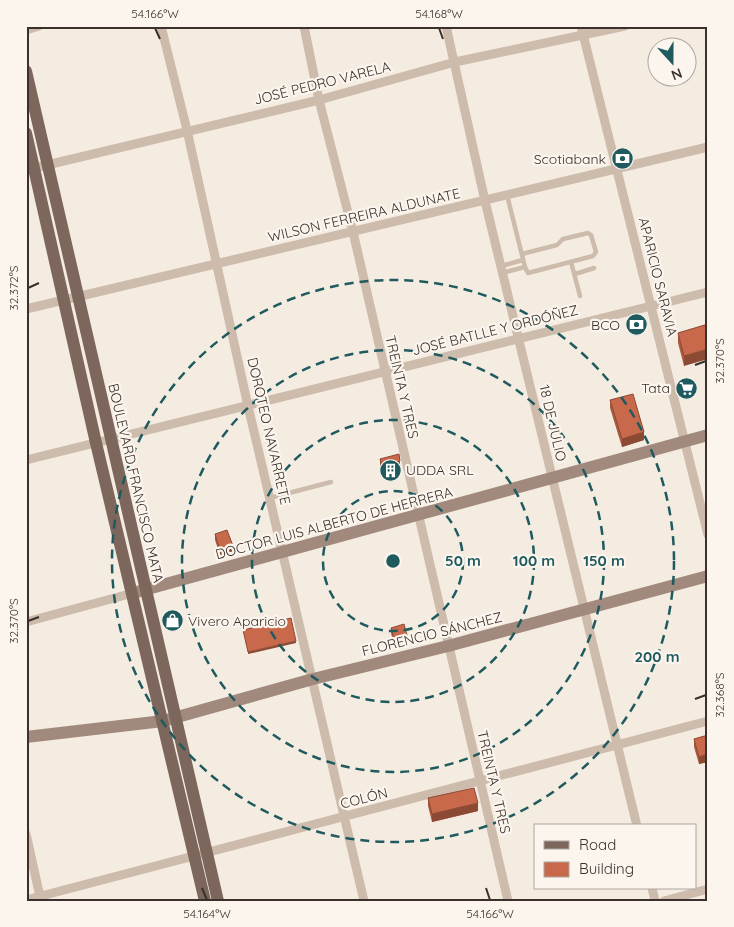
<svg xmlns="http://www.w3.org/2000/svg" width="734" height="927" font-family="Quicksand,sans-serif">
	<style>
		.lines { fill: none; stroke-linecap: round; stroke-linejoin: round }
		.lane { stroke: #cdbbac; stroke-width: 4.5 }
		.street { stroke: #cdbbac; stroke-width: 9 }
		.secondary { stroke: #a18a7d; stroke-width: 12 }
		.primary { stroke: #7d675c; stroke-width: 12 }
		.wall { fill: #ac5a40 }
		.shaded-wall { fill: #8c4a34 }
		.building { fill: #c8694b; stroke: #8c4a34 }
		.ticks { fill: none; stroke: #3b302b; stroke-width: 2 }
		.ring { fill: none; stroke: #1f5a5e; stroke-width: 2.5; stroke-dasharray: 9 6 }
		.labels { text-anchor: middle; stroke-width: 4.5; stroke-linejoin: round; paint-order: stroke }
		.street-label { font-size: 14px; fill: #3b302b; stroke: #fbf5ee }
		.poi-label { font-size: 14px; fill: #3b302b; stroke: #fbf5ee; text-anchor: end }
		.centre { fill: #1f5a5e; stroke: #fbf5ee; stroke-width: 2.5 }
		.ring-label { font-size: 15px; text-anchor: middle; font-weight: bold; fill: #1f5a5e; stroke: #fbf5ee; stroke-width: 4.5; stroke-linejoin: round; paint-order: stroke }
		.neatline { fill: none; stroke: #3b302b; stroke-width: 2 }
		.ticks-label { font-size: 12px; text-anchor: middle; fill: #3b302b }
	</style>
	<rect width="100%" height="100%" fill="#f4ebe1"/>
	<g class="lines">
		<path class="lane" d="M507 195 525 267 528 273 593 256 596 252 591 235 588 233 563 239 557 245 522 254
			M571 262 580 296
			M501 266 523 260
			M502 273 525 267
			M575 274 594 268
			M270 498 331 482"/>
		<path class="street" d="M161 26 187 130 248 406 364 901
			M304 26 319 100 353 232 508 901
			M446 26 485 201 637 826
			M581 26 708 535
			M26 30 39 26
			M26 170 319 100 455 62 625 26
			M26 309 708 147
			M26 460 708 292
			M26 622 133 593
			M26 834 41 901
			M652 888 655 901
			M26 900 708 721
			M664 901 708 889"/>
		<path class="secondary" d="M133 593 708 435
			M26 737 163 721 313 679 448 646 708 576"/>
		<path class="primary" d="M26 71 218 901
			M26 133 96 443 205 901"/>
	</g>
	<path class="wall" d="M708 324 684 366 678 343V333Z
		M610 400 644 440 622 447 610 408Z
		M380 459 400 471 382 477 380 469Z
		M215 534 233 551 220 555 215 540Z
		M391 628 408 645 395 649 391 633Z
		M708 735V762L699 764 694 747V739Z
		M428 798 478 811 432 822 428 806Z"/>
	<path class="shaded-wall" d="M708 349V359L684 366V356Z
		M644 432V440L622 447V439Z
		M400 461V471L382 477V467Z
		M233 546V551L220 555V550Z
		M408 639V645L395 649V643Z
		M296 641V643L248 654V652Z
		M708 754V762L699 764V757Z
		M478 803V811L432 822V814Z"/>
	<path class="building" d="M708 324V349L684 356 678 333Z
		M633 394 644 432 622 439 610 400Z
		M399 454 400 461 382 467 380 459Z
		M227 530 233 546 220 550 215 534Z
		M291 618 296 641 248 652 243 630Z
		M404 624 408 639 395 643 391 628Z
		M708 735V754L699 757 694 739Z
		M474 788 478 803 432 814 428 798Z"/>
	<path class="ticks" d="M155 28 160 39M439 28 443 39M28 288 39 283M695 365 706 361M28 621 39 617M695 699 706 695M202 888 207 900M486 888 490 900"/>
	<g class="ring">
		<circle cx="393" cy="561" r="70"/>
		<circle cx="393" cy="561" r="141"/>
		<circle cx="393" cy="561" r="211"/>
		<circle cx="393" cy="561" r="281"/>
	</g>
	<defs>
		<symbol id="bank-disc" viewBox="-11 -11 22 22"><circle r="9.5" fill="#1f5a5e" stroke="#fbf5ee"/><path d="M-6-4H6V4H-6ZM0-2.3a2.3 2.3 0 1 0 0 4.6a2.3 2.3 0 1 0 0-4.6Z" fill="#fff"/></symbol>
		<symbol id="supermarket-disc" viewBox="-11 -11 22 22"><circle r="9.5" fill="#1f5a5e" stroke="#fbf5ee"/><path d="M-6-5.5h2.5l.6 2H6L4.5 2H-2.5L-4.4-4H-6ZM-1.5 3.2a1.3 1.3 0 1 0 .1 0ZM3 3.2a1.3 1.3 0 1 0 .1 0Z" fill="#fff"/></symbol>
		<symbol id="building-disc" viewBox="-11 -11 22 22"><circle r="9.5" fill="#1f5a5e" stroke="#fbf5ee"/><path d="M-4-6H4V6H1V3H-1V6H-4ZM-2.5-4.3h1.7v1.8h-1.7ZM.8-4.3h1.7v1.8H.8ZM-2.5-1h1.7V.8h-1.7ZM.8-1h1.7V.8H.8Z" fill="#fff"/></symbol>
		<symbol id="shop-disc" viewBox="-11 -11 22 22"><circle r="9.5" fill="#1f5a5e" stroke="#fbf5ee"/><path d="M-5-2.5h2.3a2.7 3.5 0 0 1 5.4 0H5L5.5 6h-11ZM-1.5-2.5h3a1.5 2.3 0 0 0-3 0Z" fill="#fff"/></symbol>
	</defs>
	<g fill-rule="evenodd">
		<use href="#bank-disc" x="610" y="146" width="25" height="25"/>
		<use href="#bank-disc" x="624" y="312" width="25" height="25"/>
		<use href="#supermarket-disc" x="674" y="376" width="25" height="25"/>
		<use href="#building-disc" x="378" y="458" width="25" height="25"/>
		<use href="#shop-disc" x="160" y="608" width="25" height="25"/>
	</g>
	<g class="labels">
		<g class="street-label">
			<text transform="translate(322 83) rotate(-14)" y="5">JOSÉ PEDRO VARELA</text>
			<text transform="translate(364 215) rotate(-13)" y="5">WILSON FERREIRA ALDUNATE</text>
			<text transform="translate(658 277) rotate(76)" y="5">APARICIO SARAVIA</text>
			<text transform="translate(495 330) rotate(-14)" y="5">JOSÉ BATLLE Y ORDÓÑEZ</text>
			<text transform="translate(402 387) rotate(77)" y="5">TREINTA Y TRES</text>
			<text transform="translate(553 423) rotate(77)" y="5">18 DE JULIO</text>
			<text transform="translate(269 431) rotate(77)" y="5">DOROTEO NAVARRETE</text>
			<text transform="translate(136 483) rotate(77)" y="5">BOULEVARD FRANCISCO MATA</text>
			<text transform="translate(334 523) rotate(-15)" y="5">DOCTOR LUIS ALBERTO DE HERRERA</text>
			<text transform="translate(432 634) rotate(-14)" y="5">FLORENCIO SÁNCHEZ</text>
			<text transform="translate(494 782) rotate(77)" y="5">TREINTA Y TRES</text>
			<text transform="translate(364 798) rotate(-14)" y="5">COLÓN</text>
		</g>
		<g class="poi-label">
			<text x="606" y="164">Scotiabank</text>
			<text x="620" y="330">BCO</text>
			<text x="670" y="393">Tata</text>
			<text x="406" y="475" text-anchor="start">UDDA SRL</text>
			<text x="188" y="626" text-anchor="start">Vivero Aparicio</text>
		</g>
	</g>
	<circle cx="393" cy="561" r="8" class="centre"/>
	<g class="ring-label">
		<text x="463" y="566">50 m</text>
		<text x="534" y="566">100 m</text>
		<text x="604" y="566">150 m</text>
		<text x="657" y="662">200 m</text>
	</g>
	<rect width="734" height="927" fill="none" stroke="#fbf5ee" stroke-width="55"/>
	<rect x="534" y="824" width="162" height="65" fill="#fbf5ee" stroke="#aea6a0"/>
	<rect x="544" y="841" width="25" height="8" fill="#7d675c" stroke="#aea6a0"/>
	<text x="579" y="850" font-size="15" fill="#3b302b">Road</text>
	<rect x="544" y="862" width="25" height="15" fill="#c8694b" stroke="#aea6a0"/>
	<text x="579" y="874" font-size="15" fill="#3b302b">Building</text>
	<g transform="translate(672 62) rotate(159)"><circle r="24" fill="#fbf5ee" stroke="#aea6a0"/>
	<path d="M0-4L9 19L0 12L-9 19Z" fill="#1f5a5e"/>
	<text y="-8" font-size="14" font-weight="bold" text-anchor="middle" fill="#3b302b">N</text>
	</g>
	<rect x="28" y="28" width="678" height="872" class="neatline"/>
	<g class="ticks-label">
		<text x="155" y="18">54.166°W</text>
		<text x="439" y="18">54.168°W</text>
		<text transform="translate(14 288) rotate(-90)" y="4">32.372°S</text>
		<text transform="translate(720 361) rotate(-90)" y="4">32.370°S</text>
		<text transform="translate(14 621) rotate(-90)" y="4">32.370°S</text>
		<text transform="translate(720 695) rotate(-90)" y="4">32.368°S</text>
		<text x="207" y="918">54.164°W</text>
		<text x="490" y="918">54.166°W</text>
	</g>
</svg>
